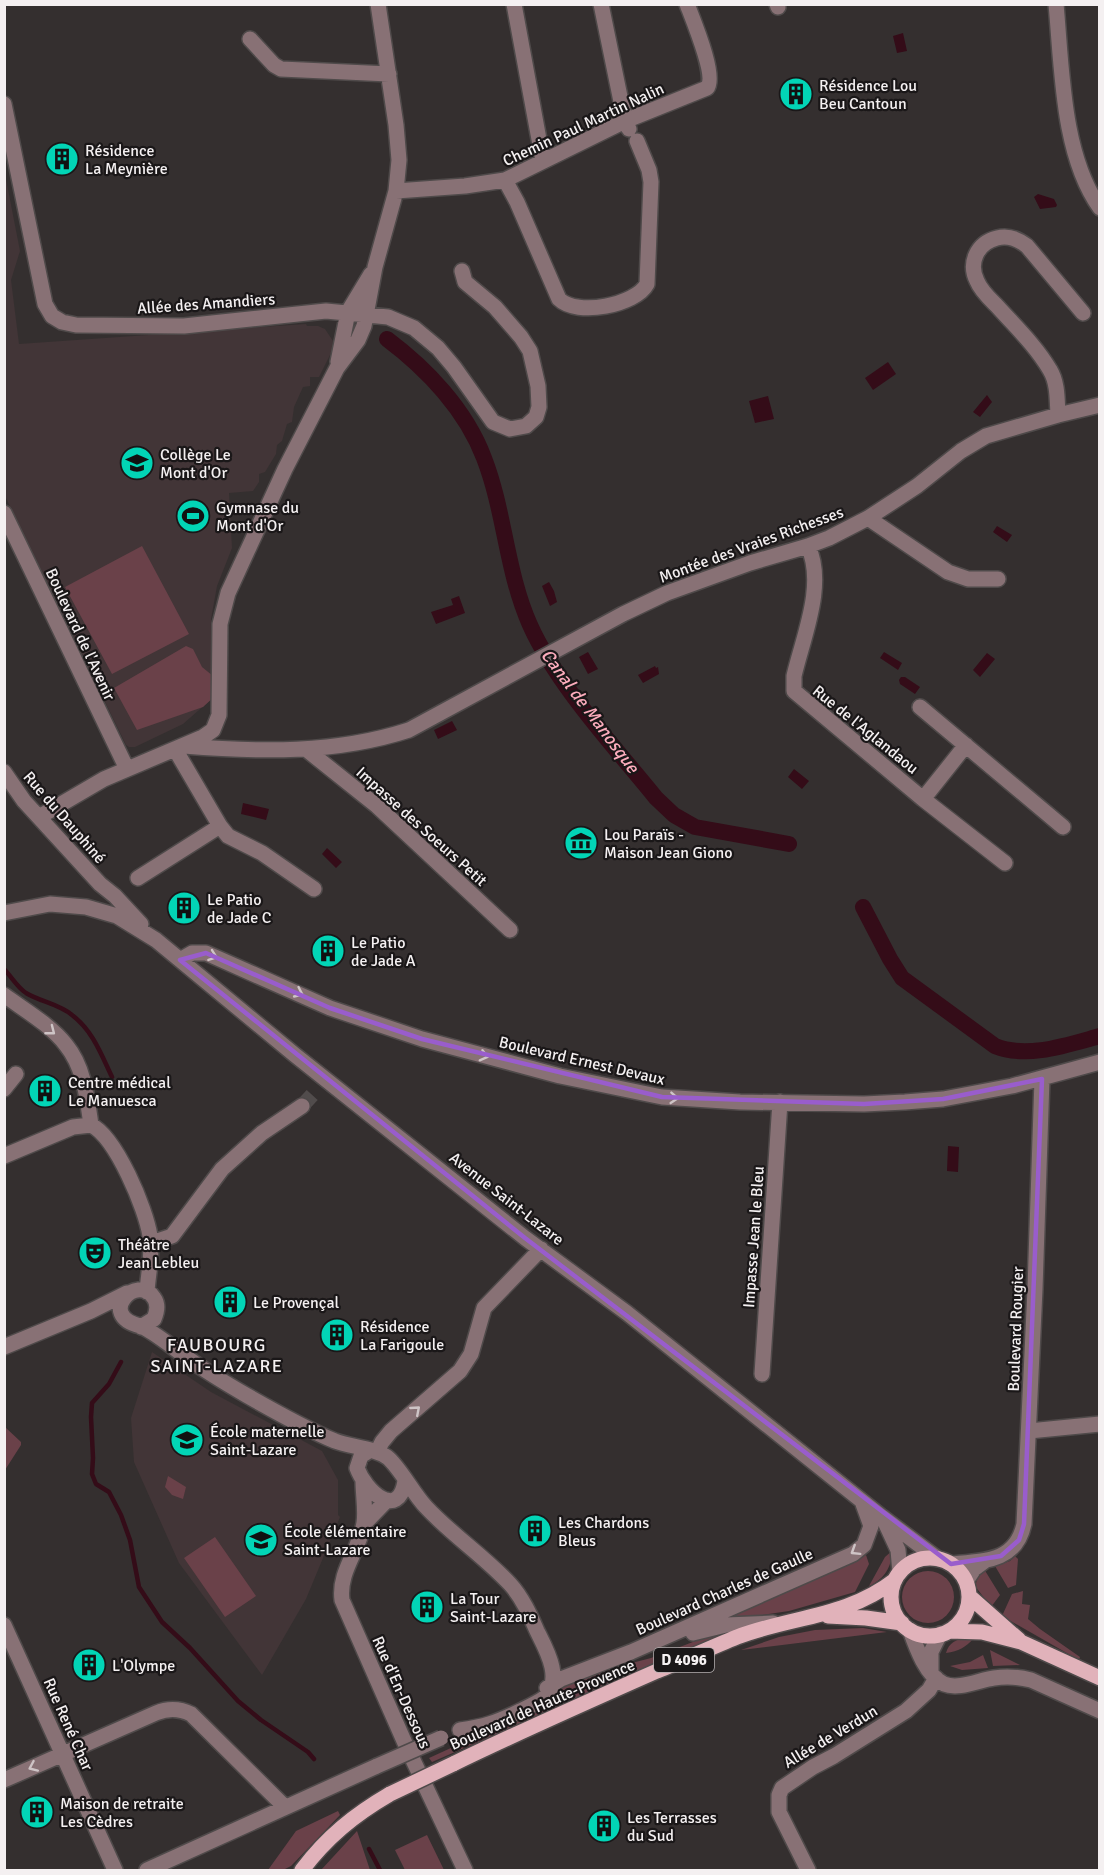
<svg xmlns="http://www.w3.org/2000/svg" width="1104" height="1875" font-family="Signika,sans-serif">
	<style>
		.built { fill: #423537 }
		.green { fill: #6a4149 }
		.water { fill: #340c18 }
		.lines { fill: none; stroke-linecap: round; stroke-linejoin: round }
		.stream { stroke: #340c18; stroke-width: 4.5 }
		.canal { stroke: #340c18; stroke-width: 16 }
		.minor-tunnel { stroke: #514c4c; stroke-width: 15; stroke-dasharray: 15 8; stroke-linecap: butt }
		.minor-casing { stroke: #4f4a4a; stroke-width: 18 }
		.major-casing { stroke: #4f4a4a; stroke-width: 18 }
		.minor { stroke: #887175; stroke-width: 15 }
		.major { stroke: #e1b2ba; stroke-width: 15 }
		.minor-bridge-casing { stroke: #4f4a4a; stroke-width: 18; stroke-linecap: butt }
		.major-bridge-casing { stroke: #4f4a4a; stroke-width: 18; stroke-linecap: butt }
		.minor-bridge { stroke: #887175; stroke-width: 15 }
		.major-bridge { stroke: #e1b2ba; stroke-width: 15 }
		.oneway { stroke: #cec4c6 }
		.marked { fill: none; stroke: #995dcc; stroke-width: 4.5; stroke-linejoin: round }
		.labels { text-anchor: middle; stroke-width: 4.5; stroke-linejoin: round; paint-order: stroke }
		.shield { fill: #1a1718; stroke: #b3afb0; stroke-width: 1.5 }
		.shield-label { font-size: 15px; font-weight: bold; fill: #f4f0f1 }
		.poi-label { font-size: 16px; fill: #f4f0f1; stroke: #1a1718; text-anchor: start }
		.street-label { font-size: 16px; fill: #f4f0f1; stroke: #1a1718 }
		.water-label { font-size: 18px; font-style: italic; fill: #fcacbc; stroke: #1a1718 }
		.neighbourhood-label { font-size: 18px; letter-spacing: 1.5px; fill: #f4f0f1; stroke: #1a1718 }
	</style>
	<rect width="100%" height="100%" fill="#342f2f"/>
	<path class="built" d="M5 174 20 251 11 280 19 344 306 324 307 326H318L325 329 333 341 332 351 319 377H310V386L303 387 294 407 292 422 287 424 282 441 277 445 276 454 265 472 259 474V482L253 491 229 493 232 548 217 586 211 619 215 696 183 724 135 747H129L126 745 5 496Z
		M152 1352 211 1392 322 1451 338 1480V1515L340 1517 306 1599 262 1675 179 1563 134 1462 131 1418Z"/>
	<path class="green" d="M142 546 189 634 112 674 65 587Z
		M186 646 193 649 202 667 213 676 215 696 203 707 137 730 114 688Z
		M5 1427 21 1442V1445L5 1470Z
		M168 1476 186 1487 183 1499 172 1495 165 1487Z
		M215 1537 256 1596 225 1617 184 1558Z
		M893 1550C891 1567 885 1579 869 1586L885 1557Z
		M866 1555 869 1564 855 1592 789 1611 715 1622Z
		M1015 1556 1018 1559 1016 1585 1008 1588 995 1566 1010 1561Z
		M984 1569 1000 1595 991 1607 975 1586 979 1574Z
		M902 1597a26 26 0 1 1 52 0a26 26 0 1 1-52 0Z
		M1023 1591 1022 1604 1030 1605 1028 1619 1040 1629 1080 1657 1079 1660 1002 1616 1012 1594Z
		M863 1628 887 1632 741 1650 779 1637 815 1630Z
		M719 1632 721 1636 432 1762 429 1758 549 1703 557 1696 562 1687 605 1670 651 1658Z
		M967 1637 974 1638C965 1648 959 1651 946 1653 949 1642 956 1640 967 1637Z
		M990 1650 1020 1665 993 1666Z
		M983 1655 988 1668 962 1670 950 1666 970 1662Z
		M338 1811 340 1815 291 1866 283 1870H268L296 1831Z
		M357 1831 370 1870H321Z
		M427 1835 444 1870H405L395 1850Z"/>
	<path class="water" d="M903 33 907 51 897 53 893 36Z
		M1038 194 1054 199 1057 205 1056 207 1040 209 1034 197Z
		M888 362 896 374 873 390 865 378Z
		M987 395 992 402 980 417 973 412Z
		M768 396 774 419 755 423 749 401Z
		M997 526 1012 535 1007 542 993 532Z
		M549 582 554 591 557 602 550 606 542 586Z
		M459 596 465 613 436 624 431 612 453 605 451 599Z
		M588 652 598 669 588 674 579 657Z
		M884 652 902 663 898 670 880 658Z
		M987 653 995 659 980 677 973 670Z
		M655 666 656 668 658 667 659 674 643 683 638 675Z
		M901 677H905L920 687 915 694 900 684 899 680Z
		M452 721 457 730 438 739 434 730Z
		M794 769 809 781 802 789 788 777Z
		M243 803 269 809 266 820 241 814Z
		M327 848 342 862 336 868 322 854Z
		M948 1146 959 1147 958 1172 947 1171Z"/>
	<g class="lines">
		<path class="stream" d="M4 969C11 976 17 987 26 993 41 1002 59 1004 72 1015 93 1031 101 1054 112 1077
			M121 1362 109 1384 92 1403 91 1417 93 1458 92 1474 96 1484 109 1492 121 1515 130 1540 139 1587 162 1622 190 1648 238 1701 261 1720 308 1752 314 1759
			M369 1849 380 1870"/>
		<path class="canal" d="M387 339C427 369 466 410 484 458 505 512 506 571 530 625 557 685 614 746 656 798L674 815 695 827 789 844
			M863 907 890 959 902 978 995 1046C1027 1059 1067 1045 1100 1036"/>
		<path class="minor-tunnel" d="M302 1106 315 1092"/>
		<defs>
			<path id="minor" d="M514 4 543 161
				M601 4 625 121 629 129
				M777 4 778 7
				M1056 4C1062 68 1062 155 1100 208
				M250 39 274 65 281 69 389 74
				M4 104 45 304 52 316 62 322 76 325 184 326 326 311 388 317 414 328 438 348 454 367 493 422 510 429 526 426 536 417 539 407 538 386 530 351 521 337 495 307 465 282 462 271
				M505 180 517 202 559 299C577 317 636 305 647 284L651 182 649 170 637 141
				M396 191 465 186 505 180 625 121 707 88C717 77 693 20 687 4
				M338 362 348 312 371 274
				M1058 415C1057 400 1058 383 1050 370 1036 346 1015 326 997 306 990 299 981 291 977 281 968 263 977 243 997 238 1008 235 1018 239 1027 246L1083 313
				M4 513 127 769
				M868 518 948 572 968 579H998
				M808 546C826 585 803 637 794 676V691L923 799 1005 863
				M920 707 1063 827
				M184 746C259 752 335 754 409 730L623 614 667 593 750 563 808 546 829 538 868 518 917 486 961 451 986 436 1058 415 1100 405
				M175 749 220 826 228 836 262 853 314 889
				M307 750 377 806 510 930
				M4 772 24 801 100 884 115 896 141 924
				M923 799 966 745
				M39 817 104 779 203 737 213 730 219 715 220 624 228 593 285 469 337 368 358 340 364 326 375 267 396 191 399 160 396 125 378 4
				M138 878 220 826
				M4 913 50 904 86 907 117 916 156 940 295 1055 525 1238 627 1313 882 1517 938 1559
				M180 960 192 953H206L330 1008 422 1039 560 1076 662 1097 740 1102 864 1104 905 1102 943 1099 1012 1086 1100 1062
				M4 995C23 1009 52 1026 66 1045 84 1067 87 1097 91 1125
				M4 1089 16 1074
				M91 1125C116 1137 146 1209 150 1236 153 1254 148 1274 147 1292
				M4 1156 73 1127 91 1125
				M151 1243 172 1236 222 1169 262 1133 302 1106
				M141 1327 154 1319C157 1312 159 1305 154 1298 137 1272 96 1315 140 1326 152 1330 177 1351 189 1359 207 1372 227 1384 246 1395 274 1411 306 1429 335 1441 351 1447 374 1448 387 1457 399 1466 414 1495 426 1507 452 1535 484 1556 510 1584 522 1597 530 1615 537 1631 546 1649 564 1680 544 1698 537 1703 528 1707 520 1711 498 1722 484 1727 460 1730
				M4 1347 91 1311 127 1293
				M762 1374 780 1102
				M1029 1431 1100 1424
				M369 1451 361 1456 357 1468C365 1490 398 1522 405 1481
				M377 1452 382 1442 391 1431 460 1371 471 1354 484 1308 541 1249
				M363 1481C363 1495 366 1510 364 1523 360 1549 338 1572 342 1600L404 1741 465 1870
				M885 1522 898 1550 900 1572
				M364 1524 387 1500
				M951 1564C984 1561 1016 1562 1024 1524L1035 1289 1042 1079
				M966 1581 974 1569 986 1560
				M4 1625 115 1870
				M910 1630C916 1647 926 1676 944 1684 959 1690 979 1680 994 1678 1007 1676 1019 1677 1031 1680L1100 1711
				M693 1633 726 1625 773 1623
				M931 1671V1652L940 1634
				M547 1688 561 1679 631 1652 853 1554 864 1545 871 1526 863 1504
				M4 1780 156 1713C168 1708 179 1708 191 1714L285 1807
				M147 1870 377 1766
				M808 1870 779 1812V1795L782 1788 813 1767 834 1756 906 1711 929 1690 936 1678"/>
			<path id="major" d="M891 1597a39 39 0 1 1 78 0a39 39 0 1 1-78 0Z
				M969 1596 1019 1640
				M828 1616 866 1618 902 1623
				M949 1631 982 1632 1021 1642 1100 1678
				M453 1764C521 1731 589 1701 657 1671 684 1660 710 1648 737 1637 792 1616 846 1618 895 1580
				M302 1870C327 1837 354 1815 390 1794"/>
		</defs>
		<use href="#minor" class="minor-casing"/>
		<use href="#major" class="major-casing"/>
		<use href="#minor" class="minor"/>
		<use href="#major" class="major"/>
		<defs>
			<path id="minor-bridge" d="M377 1766 441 1738"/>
			<path id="major-bridge" d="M390 1794 453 1764"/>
		</defs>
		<use href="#minor-bridge" class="minor-bridge-casing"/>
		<use href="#major-bridge" class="major-bridge-casing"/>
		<use href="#minor-bridge" class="minor-bridge"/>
		<use href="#major-bridge" class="major-bridge"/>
	</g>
	<defs><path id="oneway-chevron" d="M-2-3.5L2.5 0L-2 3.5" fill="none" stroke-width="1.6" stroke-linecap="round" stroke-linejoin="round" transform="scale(1.5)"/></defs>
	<g class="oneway">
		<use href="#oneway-chevron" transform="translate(213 956) rotate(20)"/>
		<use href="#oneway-chevron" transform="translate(299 993) rotate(25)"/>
		<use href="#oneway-chevron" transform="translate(51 1031) rotate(38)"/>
		<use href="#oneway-chevron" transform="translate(484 1056) rotate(15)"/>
		<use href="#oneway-chevron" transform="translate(674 1098) rotate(4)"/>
		<use href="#oneway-chevron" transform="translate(416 1410) rotate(-41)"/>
		<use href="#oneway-chevron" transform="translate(855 1551) rotate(148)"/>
		<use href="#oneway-chevron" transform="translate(33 1767) rotate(156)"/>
	</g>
	<path class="marked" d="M206 953 330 1008 422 1039 662 1097 864 1104 943 1099 1042 1079 1024 1524 1019 1540 1001 1556 951 1564 525 1238 180 960Z"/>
	<defs>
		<symbol id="building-disc" viewBox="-11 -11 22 22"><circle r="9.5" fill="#02d5b6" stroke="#1a1718"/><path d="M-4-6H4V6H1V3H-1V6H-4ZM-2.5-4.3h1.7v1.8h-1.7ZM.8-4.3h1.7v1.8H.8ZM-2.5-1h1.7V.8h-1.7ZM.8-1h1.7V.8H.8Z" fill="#111"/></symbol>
		<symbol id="school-disc" viewBox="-11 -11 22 22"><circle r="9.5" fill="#02d5b6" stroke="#1a1718"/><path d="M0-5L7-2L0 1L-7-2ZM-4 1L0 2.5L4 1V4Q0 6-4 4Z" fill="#111"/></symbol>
		<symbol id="stadium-disc" viewBox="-11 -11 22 22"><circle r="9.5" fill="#02d5b6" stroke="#1a1718"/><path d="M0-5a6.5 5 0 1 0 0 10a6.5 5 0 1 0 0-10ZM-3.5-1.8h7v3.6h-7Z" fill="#111"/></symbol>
		<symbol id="museum-disc" viewBox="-11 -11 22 22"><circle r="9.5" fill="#02d5b6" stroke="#1a1718"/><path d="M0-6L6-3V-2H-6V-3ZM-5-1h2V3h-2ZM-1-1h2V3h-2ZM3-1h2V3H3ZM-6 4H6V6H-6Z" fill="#111"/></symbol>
		<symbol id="theatre-disc" viewBox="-11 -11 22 22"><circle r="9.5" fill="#02d5b6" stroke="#1a1718"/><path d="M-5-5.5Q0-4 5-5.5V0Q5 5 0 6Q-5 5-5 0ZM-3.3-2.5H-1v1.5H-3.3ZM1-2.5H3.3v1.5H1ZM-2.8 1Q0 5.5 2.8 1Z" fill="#111"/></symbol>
	</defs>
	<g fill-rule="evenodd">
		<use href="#building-disc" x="777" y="75" width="38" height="38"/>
		<use href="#building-disc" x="43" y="140" width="38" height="38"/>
		<use href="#school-disc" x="118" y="444" width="38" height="38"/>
		<use href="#stadium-disc" x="174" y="497" width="38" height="38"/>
		<use href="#museum-disc" x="562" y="824" width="38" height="38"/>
		<use href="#building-disc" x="165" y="889" width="38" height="38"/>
		<use href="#building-disc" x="309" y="932" width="38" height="38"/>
		<use href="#building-disc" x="26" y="1072" width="38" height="38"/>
		<use href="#theatre-disc" x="76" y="1234" width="38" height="38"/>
		<use href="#building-disc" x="211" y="1283" width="38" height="38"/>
		<use href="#building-disc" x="318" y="1316" width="38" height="38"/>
		<use href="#school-disc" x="168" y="1421" width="38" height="38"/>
		<use href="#building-disc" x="516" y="1512" width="38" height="38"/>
		<use href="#school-disc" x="242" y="1521" width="38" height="38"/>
		<use href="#building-disc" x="408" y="1588" width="38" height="38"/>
		<use href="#building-disc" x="70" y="1646" width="38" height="38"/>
		<use href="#building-disc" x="18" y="1793" width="38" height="38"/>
		<use href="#building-disc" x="585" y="1807" width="38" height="38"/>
	</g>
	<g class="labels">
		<rect class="shield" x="654" y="1648" width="60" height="24" rx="4.5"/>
		<g class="shield-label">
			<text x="684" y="1665">D 4096</text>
		</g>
		<g class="poi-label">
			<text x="819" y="91">Résidence Lou<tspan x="819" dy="18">Beu Cantoun</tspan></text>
			<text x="85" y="156">Résidence<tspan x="85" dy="18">La Meynière</tspan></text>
			<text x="160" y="460">Collège Le<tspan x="160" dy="18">Mont d'Or</tspan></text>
			<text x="216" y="513">Gymnase du<tspan x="216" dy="18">Mont d'Or</tspan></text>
			<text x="604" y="840">Lou Paraïs -<tspan x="604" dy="18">Maison Jean Giono</tspan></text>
			<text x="207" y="905">Le Patio<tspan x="207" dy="18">de Jade C</tspan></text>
			<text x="351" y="948">Le Patio<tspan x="351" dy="18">de Jade A</tspan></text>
			<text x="68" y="1088">Centre médical<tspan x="68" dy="18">Le Manuesca</tspan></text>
			<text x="118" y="1250">Théâtre<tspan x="118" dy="18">Jean Lebleu</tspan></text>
			<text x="253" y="1308">Le Provençal</text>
			<text x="360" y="1332">Résidence<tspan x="360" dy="18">La Farigoule</tspan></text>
			<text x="210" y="1437">École maternelle<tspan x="210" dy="18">Saint-Lazare</tspan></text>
			<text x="558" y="1528">Les Chardons<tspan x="558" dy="18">Bleus</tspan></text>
			<text x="284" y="1537">École élémentaire<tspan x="284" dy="18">Saint-Lazare</tspan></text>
			<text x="450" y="1604">La Tour<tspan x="450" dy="18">Saint-Lazare</tspan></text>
			<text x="112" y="1671">L'Olympe</text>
			<text x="60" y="1809">Maison de retraite<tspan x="60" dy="18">Les Cèdres</tspan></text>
			<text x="627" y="1823">Les Terrasses<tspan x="627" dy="18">du Sud</tspan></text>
		</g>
		<g class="street-label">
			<text transform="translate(583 124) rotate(-25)" y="6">Chemin Paul Martin Nalin</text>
			<text transform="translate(206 303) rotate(-4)" y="6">Allée des Amandiers</text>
			<text transform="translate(751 544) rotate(-20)" y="6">Montée des Vraies Richesses</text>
			<text transform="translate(81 634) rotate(65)" y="6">Boulevard de l'Avenir</text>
			<text transform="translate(866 729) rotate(39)" y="6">Rue de l'Aglandaou</text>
			<text transform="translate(65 817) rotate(49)" y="6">Rue du Dauphiné</text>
			<text transform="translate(422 826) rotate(42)" y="6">Impasse des Soeurs Petit</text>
			<text transform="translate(582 1060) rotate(13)" y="6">Boulevard Ernest Devaux</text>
			<text transform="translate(507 1198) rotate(38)" y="6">Avenue Saint-Lazare</text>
			<text transform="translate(753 1237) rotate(-86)" y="6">Impasse Jean le Bleu</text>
			<text transform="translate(1015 1329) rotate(-88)" y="6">Boulevard Rougier</text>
			<text transform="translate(724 1591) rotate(-24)" y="6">Boulevard Charles de Gaulle</text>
			<text transform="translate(402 1692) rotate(66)" y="6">Rue d'En-Dessous</text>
			<text transform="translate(542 1704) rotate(-24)" y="6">Boulevard de Haute-Provence</text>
			<text transform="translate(69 1724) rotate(66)" y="6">Rue René Char</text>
			<text transform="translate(830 1736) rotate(-31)" y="6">Allée de Verdun</text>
		</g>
		<g class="water-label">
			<text transform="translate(590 711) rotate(53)" y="6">Canal de Manosque</text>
		</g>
		<g class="neighbourhood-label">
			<text x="217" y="1351">FAUBOURG<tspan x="217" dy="21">SAINT-LAZARE</tspan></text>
		</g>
	</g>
	<rect width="1104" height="1875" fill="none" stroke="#f4f0f1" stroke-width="12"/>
</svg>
